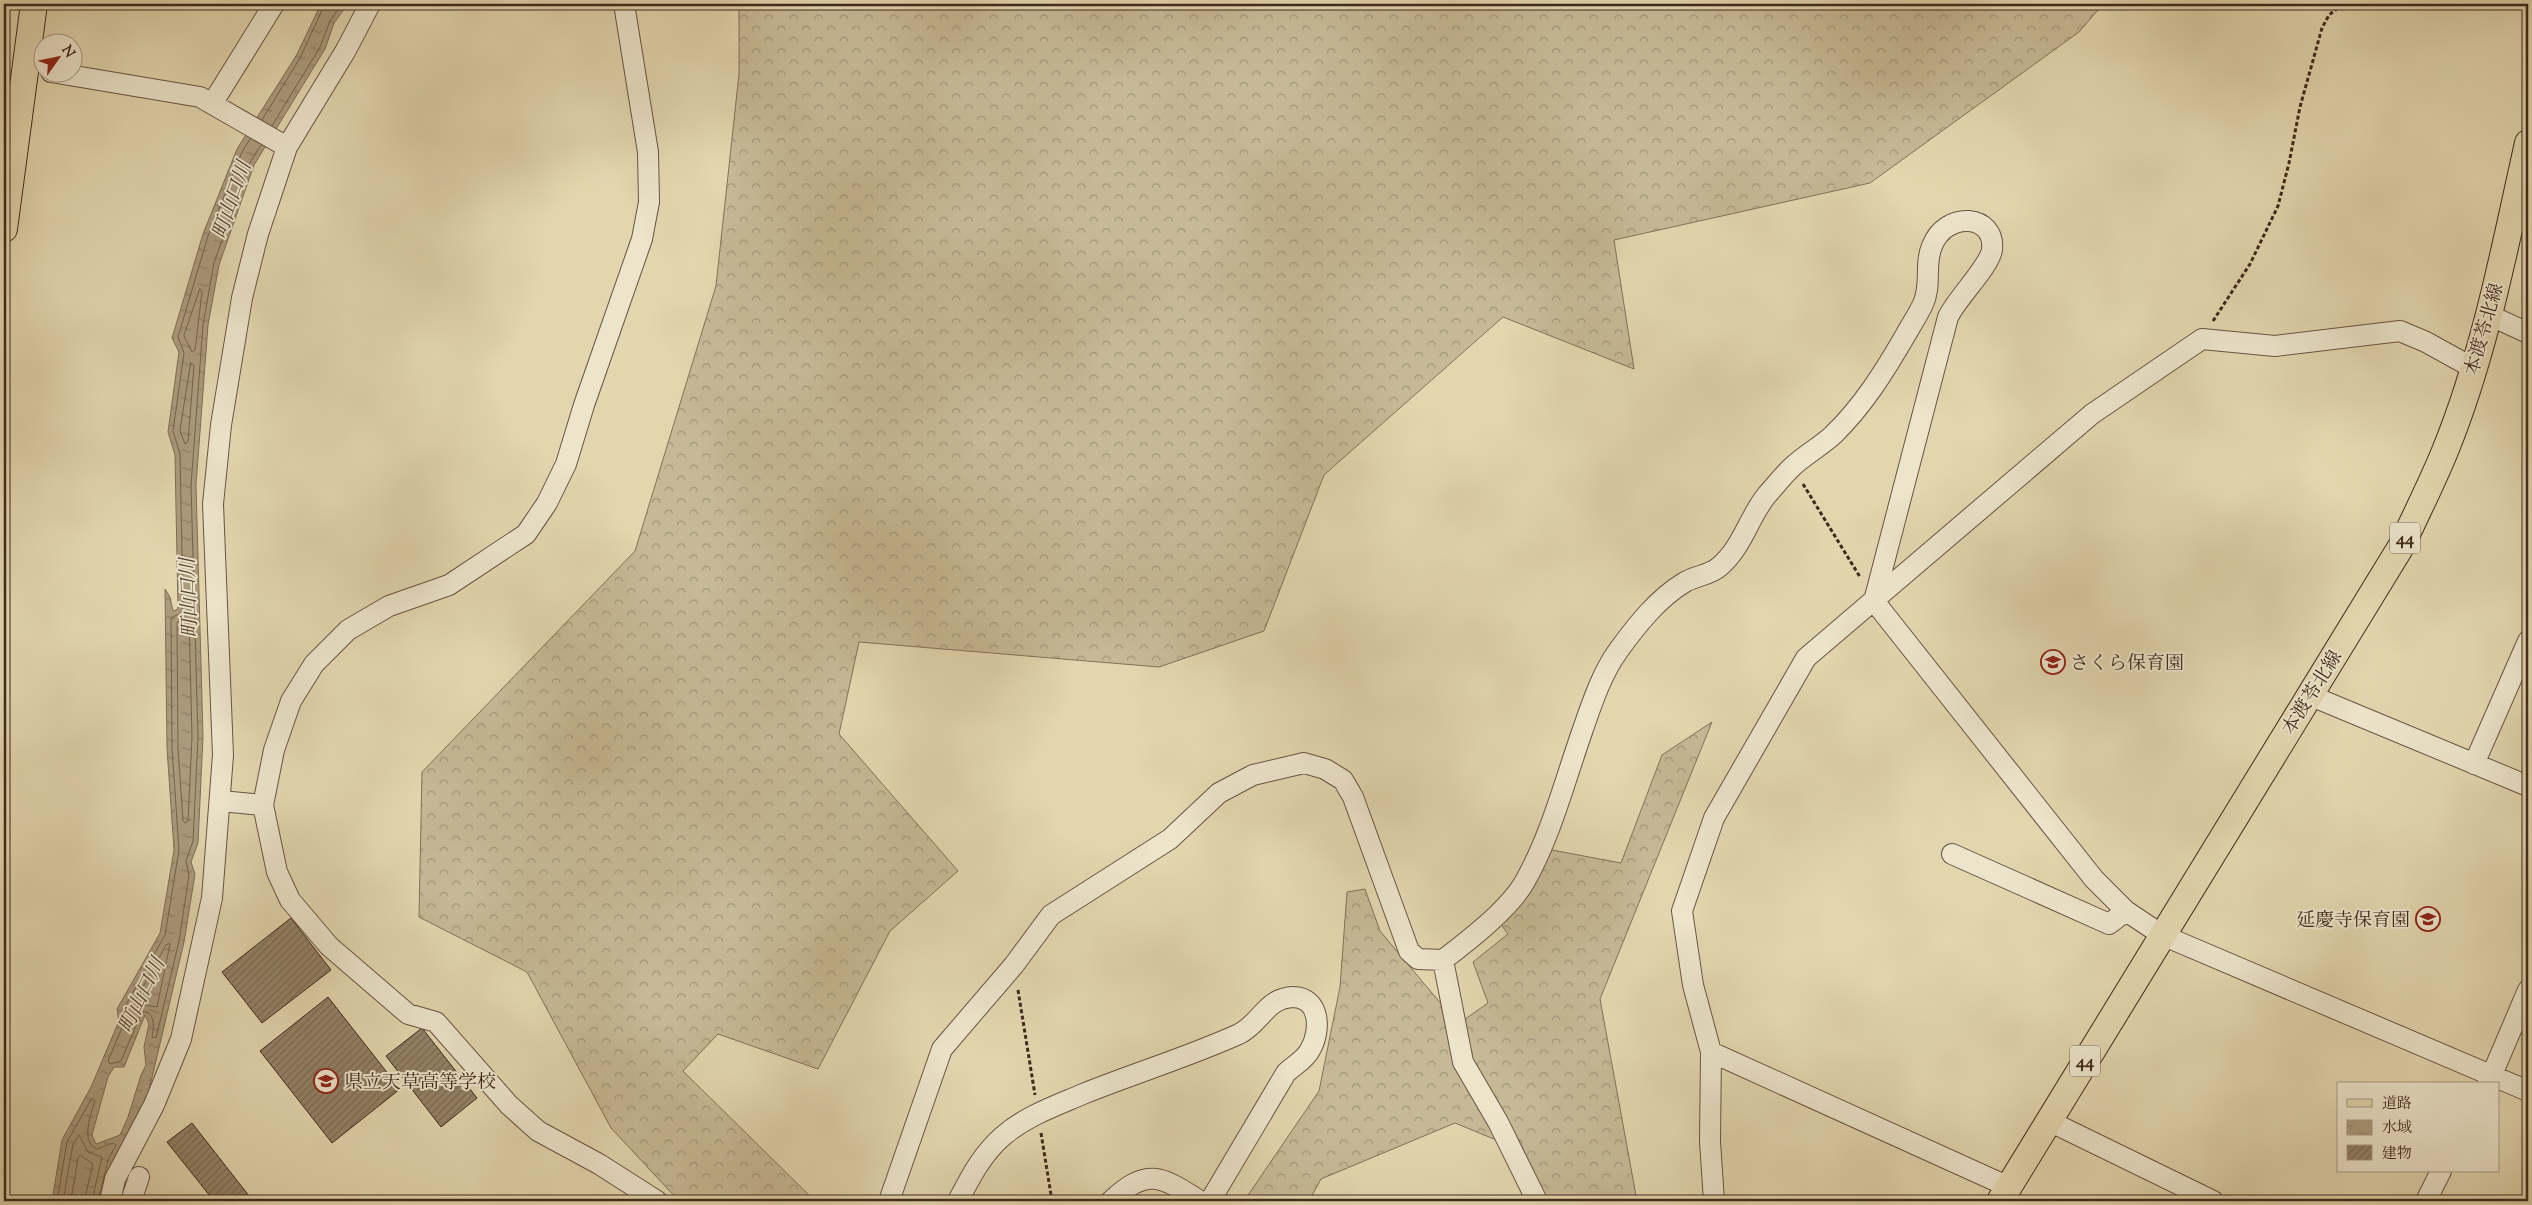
<svg xmlns="http://www.w3.org/2000/svg" width="2532" height="1205" font-family="'Sorts Mill Goudy','Noto Serif JP',serif">
	<style>
		.forest { fill: url(#forest-crowns); stroke: #837159 }
		.water { fill: url(#water-ripples); stroke: #806d56; fill-rule: evenodd }
		.lines { fill: none; stroke-linecap: round; stroke-linejoin: round }
		.shore { stroke: #76624c; stroke-width: 1 }
		.building { fill: url(#building-hatch); stroke: #40291c }
		.minor-casing { stroke: #685441; stroke-width: 22 }
		.major-casing { stroke: #40291c; stroke-width: 28 }
		.path { stroke: #40291c; stroke-width: 3; stroke-dasharray: 4 2.5; stroke-linecap: butt }
		.minor { stroke: #ece4cb; stroke-width: 20 }
		.major { stroke: #e2d6af; stroke-width: 26 }
		.labels { text-anchor: middle; stroke-width: 4; stroke-linejoin: round; paint-order: stroke }
		.shield { fill: #ece4cb; stroke: #746150; stroke-width: 1 }
		.shield-label { font-size: 18px; font-weight: bold; fill: #40291c }
		.street-label { font-size: 19px; fill: #40291c; stroke: #ece4cb }
		.poi-label { font-size: 19px; fill: #40291c; stroke: #ece4cb; text-anchor: start }
		.water-label { font-size: 20px; font-style: italic; fill: #5b4634; stroke: #ece4cb }
	</style>
	<defs>
		<pattern id="forest-crowns" width="20" height="18" patternUnits="userSpaceOnUse" patternTransform="scale(1.25)"><rect width="20" height="18" fill="#c6b996"/><path d="M2 6a3 3 0 1 1 6 0M12 15a3 3 0 1 1 6 0" fill="none" stroke="#a2967a"/></pattern>
		<pattern id="water-ripples" width="26" height="14" patternUnits="userSpaceOnUse" patternTransform="scale(1.25)"><rect width="26" height="14" fill="#ab9b7d"/><path d="M2 4q2-2 4 0t4 0M15 11q2-2 4 0t4 0" fill="none" stroke="#8d7e66"/></pattern>
		<pattern id="building-hatch" width="6" height="6" patternUnits="userSpaceOnUse" patternTransform="scale(1.25)"><rect width="6" height="6" fill="#948368"/><path d="M-1 1l2-2M0 6l6-6M5 7l2-2" fill="none" stroke="#7a6b55"/></pattern>
	</defs>
	<rect width="100%" height="100%" fill="#e2d6af"/>
	<filter id="stains"><feTurbulence type="fractalNoise" baseFrequency=".004" numOctaves="4"/><feColorMatrix values="0 0 0 0 .2 0 0 0 0 .09 0 0 0 0 .02 0 0 0 .5 -.17"/></filter>
	<radialGradient id="worn" r=".72"><stop offset=".6" stop-color="#630" stop-opacity="0"/><stop offset="1" stop-color="#630" stop-opacity=".3"/></radialGradient>
	<path class="forest" d="M739 4H2103L2079 32 1870 183 1614 240 1634 369 1503 317 1324 475 1264 631 1159 667 859 642 839 734 958 871 890 931 818 1069 718 1034 683 1071 815 1201H679L611 1128 527 972 419 917 422 772 635 551 716 286 739 74Z
		M1712 722 1600 999 1637 1201H1526L1506 1144 1455 1123 1321 1179 1309 1201H1244L1319 1091 1340 987 1347 892 1365 889 1380 931 1458 1024 1488 1003 1473 962 1508 934 1491 911 1552 850 1621 863 1662 755Z"/>
	<path class="water" d="M321 4H348L334 23 325 49 254 165 219 265 208 325 196 485 203 737 198 843 191 862 195 874 184 942 146 1103 113 1161 102 1201H52L62 1140 91 1087 119 1021 117 1009 160 933 174 850 167 748 165 589 170 597 173 611 178 609 175 455 168 432 179 352 172 338 203 234 237 149 296 56ZM145 1015 149 1024 144 1047 146 1065 141 1075 128 1117 120 1135 96 1144 92 1135 108 1077 114 1067H124Z"/>
	<g class="lines">
		<path class="shore" d="M262 120 300 58 325 4
			M272 126 320 47 330 21 342 4
			M250 139 242 152 208 236 178 337 184 353 173 431 180 454 183 608 181 613 171 618 172 748 179 850 165 935 123 1010 124 1023 108 1061 110 1064 121 1061 142 1012H147C156 1018 153 1028 152 1037L156 1038 179 941 189 875 186 861 193 841 198 737 191 485 203 325 214 263 249 164 261 145
			M200 289 202 292 195 350 192 352 184 336Z
			M191 363 194 365 188 442 185 444 180 431Z
			M186 617 189 620 192 737 188 821 185 823 183 821 178 748 177 623Z
			M170 944 157 1007 145 1005 134 1009 133 1005 166 945Z
			M57 1201 67 1142 92 1098 95 1101C91 1113 80 1143 97 1149L113 1143 116 1145 108 1160 98 1201
			M63 1201 73 1144 79 1135 88 1152 102 1157 92 1201
			M71 1201 78 1157 80 1155 93 1164 84 1201"/>
	</g>
	<path class="building" d="M291 918 331 970 262 1023 222 972Z
		M328 997 400 1089 332 1143 260 1051Z
		M422 1028 477 1098 441 1127 386 1056Z
		M192 1123 253 1201H214L167 1142Z"/>
	<g class="lines">
		<defs>
			<path id="minor" d="M624 4 648 152 649 202 642 239 584 405 566 464 547 503 526 534 449 585 389 606 348 630 314 664 291 701 274 750 263 805 277 872 290 900 329 946 408 1014 436 1022 509 1105 538 1131 599 1164 657 1201
				M51 72 200 97 287 147
				M212 104 274 4
				M2489 315 2528 333
				M1874 601 2094 879 2126 911 2162 935 2528 1091
				M2309 695 2528 786
				M2474 764 2528 641
				M221 801 263 805
				M1952 854 2109 924 2126 911
				M1443 960 1463 1062 1498 1122 1537 1201
				M1711 1052 2009 1187
				M2488 1084 2528 990
				M2049 1121 2213 1201
				M110 1201 115 1179 154 1105 181 1039 212 898 223 755 213 504 221 425 242 298 258 234 287 147 346 50 370 4
				M131 1201 139 1177
				M889 1201 942 1049 1014 965 1051 915 1170 839 1219 793 1253 775 1304 763 1325 769 1343 780 1353 797 1409 951 1418 959 1443 960C1468 941 1508 910 1524 883 1551 836 1565 780 1583 729 1592 703 1602 673 1618 651 1636 626 1658 598 1685 582 1695 576 1710 575 1719 567 1742 548 1748 519 1766 496 1774 487 1782 477 1791 468 1803 456 1820 447 1833 435 1863 406 1884 372 1905 336 1911 325 1918 315 1923 304 1932 285 1924 265 1932 246 1946 210 1996 214 1992 250 1989 267 1957 298 1948 317L1874 601
				M958 1201C970 1178 982 1154 1003 1136 1026 1116 1055 1106 1083 1094 1135 1073 1188 1057 1239 1034 1261 1023 1266 998 1293 997 1321 997 1321 1032 1310 1050 1305 1060 1294 1065 1286 1073L1210 1201
				M1111 1201C1148 1166 1162 1177 1200 1201
				M1714 1201 1710 1141 1711 1052 1693 985 1682 911 1714 818 1806 658 2092 414 2202 339 2275 346 2400 331 2426 342 2473 368
				M2426 1201 2441 1171"/>
			<path id="major" d="M4 229 34 4
				M2000 1201 2402 545C2416 514 2432 483 2445 451 2485 353 2505 246 2528 143"/>
		</defs>
		<use href="#minor" class="minor-casing"/>
		<use href="#major" class="major-casing"/>
		<path class="path" d="M2213 321 2250 264 2278 206 2289 163 2300 107 2322 28 2329 15 2343 4
			M1803 484 1860 577
			M1018 990 1035 1095
			M1041 1133 1052 1201"/>
		<use href="#minor" class="minor"/>
		<use href="#major" class="major"/>
	</g>
	<defs>
		<symbol id="school-ring" viewBox="-11 -11 22 22"><circle r="9.5" fill="#ece4cb" stroke="#8f2418" stroke-width="1.5"/><path d="M0-5L7-2L0 1L-7-2ZM-4 1L0 2.5L4 1V4Q0 6-4 4Z" fill="#8f2418"/></symbol>
	</defs>
	<g fill-rule="evenodd">
		<use href="#school-ring" x="2039" y="648" width="28" height="28"/>
		<use href="#school-ring" x="2414" y="905" width="28" height="28"/>
		<use href="#school-ring" x="312" y="1067" width="28" height="28"/>
	</g>
	<g class="labels">
		<g class="shield">
			<rect x="2390" y="522.5" width="30" height="31" rx="4"/>
			<rect x="2070" y="1045.5" width="30" height="31" rx="4"/>
		</g>
		<g class="shield-label">
			<text x="2405" y="544">44</text>
			<text x="2085" y="1067">44</text>
		</g>
		<g class="street-label">
			<text transform="translate(2483 329) rotate(-74)" y="7">本渡苓北線</text>
			<text transform="translate(2311 692) rotate(-58)" y="7">本渡苓北線</text>
		</g>
		<g class="poi-label">
			<text x="2070" y="669">さくら保育園</text>
			<text x="2410" y="926" text-anchor="end">延慶寺保育園</text>
			<text x="344" y="1088">県立天草高等学校</text>
		</g>
		<g class="water-label">
			<text transform="translate(231 200) rotate(-71)" y="7">町山口川</text>
			<text transform="translate(188 598) rotate(-92)" y="7">町山口川</text>
			<text transform="translate(141 995) rotate(-64)" y="7">町山口川</text>
		</g>
	</g>
	<rect width="2532" height="1205" fill="none" stroke="#e2d6af" stroke-width="20"/>
	<rect x="5" y="5" width="2522" height="1195" fill="none" stroke="#40291c" stroke-width="2.5"/>
	<rect x="10" y="10" width="2512" height="1185" fill="none" stroke="#40291c"/>
	<rect x="2337" y="1082" width="162" height="90" fill="#ece4cb" stroke="#a79985"/>
	<rect x="2347" y="1099" width="25" height="8" fill="#e2d6af" stroke="#a79985"/>
	<text x="2382" y="1108" font-size="15" fill="#40291c">道路</text>
	<rect x="2347" y="1120" width="25" height="15" fill="url(#water-ripples)" stroke="#a79985"/>
	<text x="2382" y="1132" font-size="15" fill="#40291c">水域</text>
	<rect x="2347" y="1145" width="25" height="15" fill="url(#building-hatch)" stroke="#a79985"/>
	<text x="2382" y="1158" font-size="15" fill="#40291c">建物</text>
	<g transform="translate(58 58) rotate(57)"><circle r="24" fill="#ece4cb" stroke="#a79985"/>
	<path d="M0-4L9 19L0 12L-9 19Z" fill="#8f2418"/>
	<text y="-8" font-size="14" font-weight="bold" text-anchor="middle" fill="#40291c">N</text>
	</g>
	<rect width="100%" height="100%" filter="url(#stains)"/>
	<rect width="100%" height="100%" fill="url(#worn)"/>
</svg>
